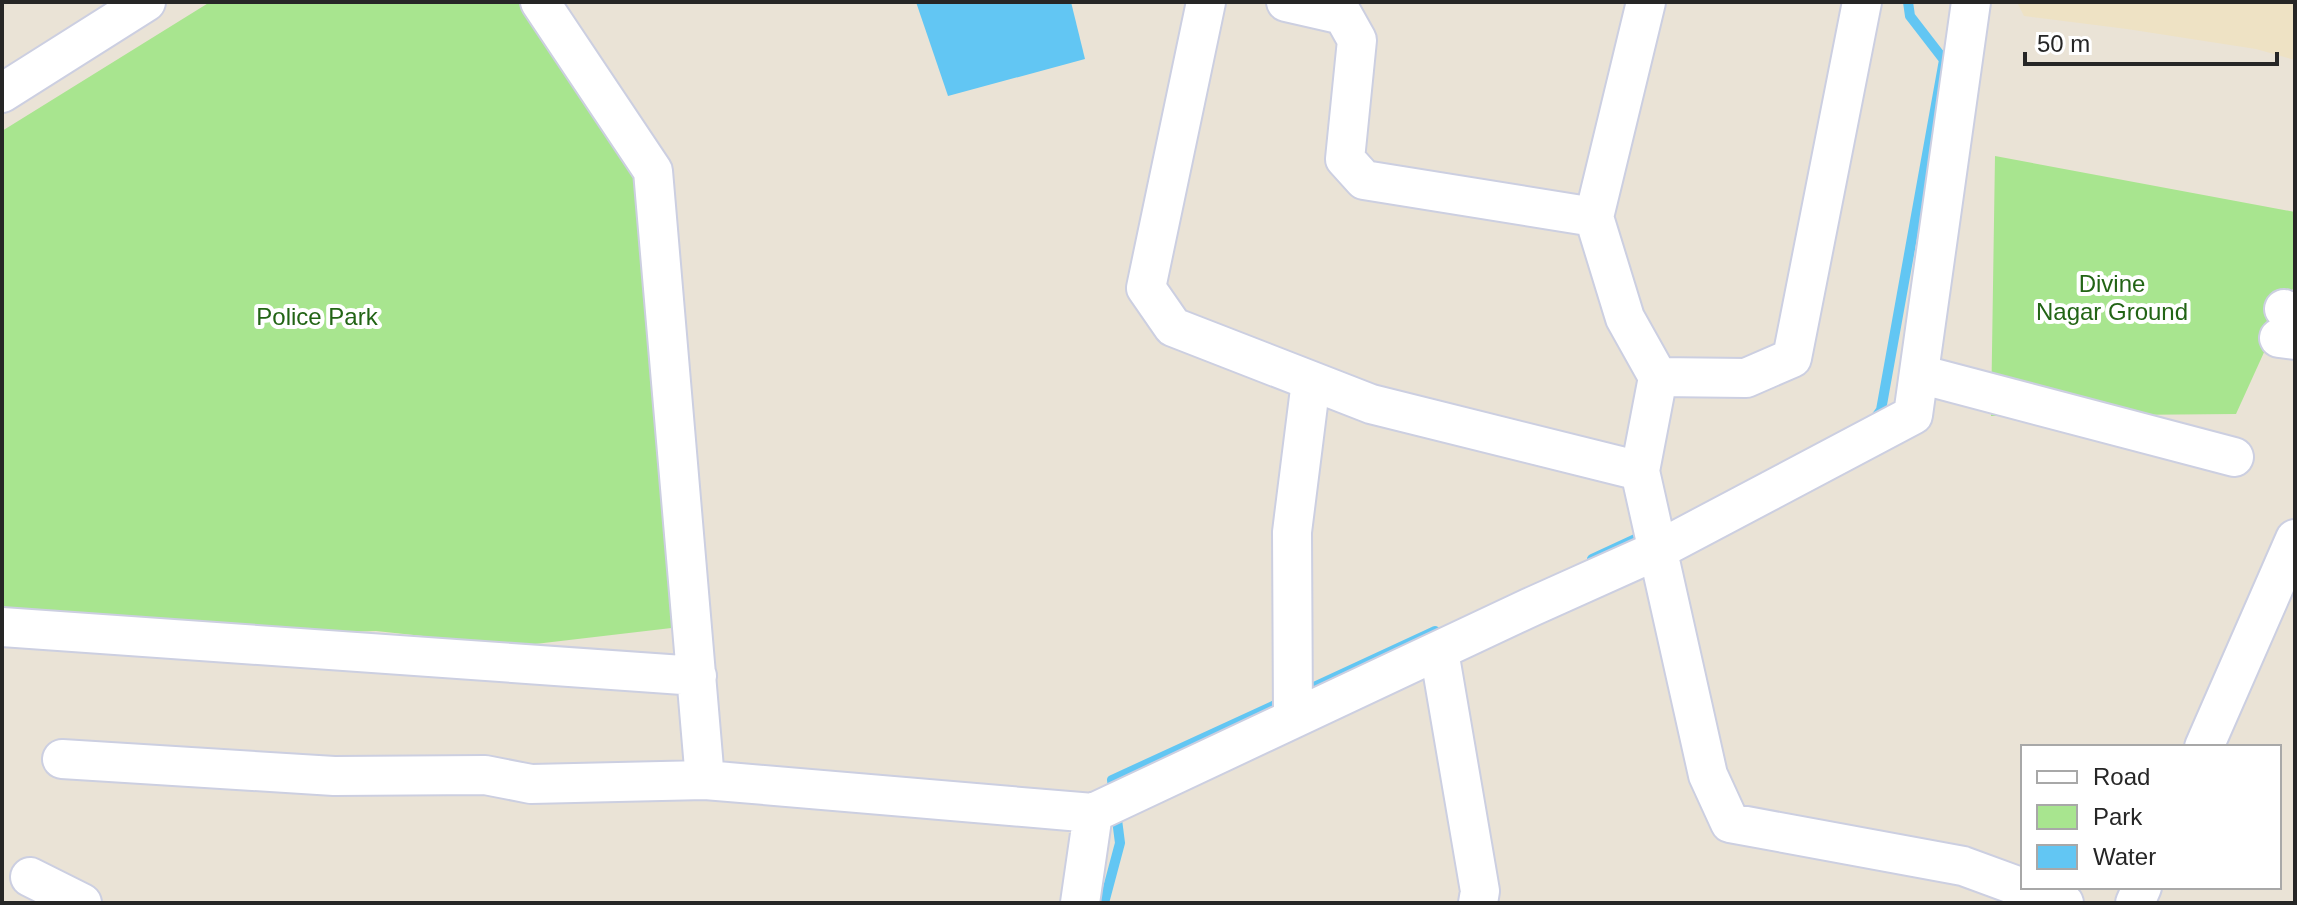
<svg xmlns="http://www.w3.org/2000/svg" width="2297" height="905" font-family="Arial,sans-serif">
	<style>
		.education { fill: #eee2c4 }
		.green { fill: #a8e58f }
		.water { fill: #62c6f3 }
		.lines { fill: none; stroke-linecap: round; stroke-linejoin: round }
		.stream { stroke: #62c6f3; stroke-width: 10 }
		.minor-casing { stroke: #cccfe1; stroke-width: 42 }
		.minor { stroke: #fff; stroke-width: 38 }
		.labels { text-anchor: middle; stroke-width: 8; stroke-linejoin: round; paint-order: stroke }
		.park-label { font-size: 24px; fill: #226415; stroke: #fff }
	</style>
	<rect width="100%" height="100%" fill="#eae3d6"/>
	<path class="education" d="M2017 2H2295V60L2256 49 2127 29 2024 16Z"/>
	<path class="green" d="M210 2H558L650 165 680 627 518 646 376 631 279 634 2 615V131Z
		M1995 156 2295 212V284L2236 414 1991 416Z"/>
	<path class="water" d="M916 2H1071L1085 59 948 96Z"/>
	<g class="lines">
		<path class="stream" d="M1873 421 1881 410 1944 60 1910 16 1908 2
			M1592 559 1646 534
			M1301 693 1435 631
			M1114 796 1112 780 1286 700
			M1104 903 1120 843 1116 812"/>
		<defs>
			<path id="minor" d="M540 2 653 171 705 780
				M1206 2 1146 288 1173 327 1371 404 1640 471 1658 377
				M1286 2 1343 15 1357 40 1345 159 1364 180 1594 217
				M1646 2 1594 217 1625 318 1658 377 1746 378 1792 358 1862 2
				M2 93 146 2
				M2284 309 2295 314
				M2279 338 2295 340
				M1919 374 2234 457
				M1640 471 1708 775 1730 823 1963 866 2064 903
				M2 627 697 676
				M1439 651 1480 891 1478 903
				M1293 719 1292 532 1311 381
				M2204 747 2295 539
				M62 759 334 776 485 775 531 784 705 780 1093 813 1531 607 1658 550 1913 415 1971 2
				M30 877 82 903
				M1080 903 1093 813
				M2135 903 2142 887"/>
		</defs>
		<use href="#minor" class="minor-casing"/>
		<use href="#minor" class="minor"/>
	</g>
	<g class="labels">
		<g class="park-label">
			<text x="2112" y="292">Divine<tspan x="2112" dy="28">Nagar Ground</tspan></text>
			<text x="317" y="325">Police Park</text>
		</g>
	</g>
	<rect width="2297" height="905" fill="none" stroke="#262626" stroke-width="8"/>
	<rect x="2021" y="745" width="260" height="144" fill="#ffffff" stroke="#a8a8a8" stroke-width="2"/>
	<rect x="2037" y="771" width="40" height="12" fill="#ffffff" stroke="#a8a8a8" stroke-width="2"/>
	<text x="2093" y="785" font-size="24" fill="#262626">Road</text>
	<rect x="2037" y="805" width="40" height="24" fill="#a8e58f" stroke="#a8a8a8" stroke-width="2"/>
	<text x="2093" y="825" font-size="24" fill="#262626">Park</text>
	<rect x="2037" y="845" width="40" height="24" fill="#62c6f3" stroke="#a8a8a8" stroke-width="2"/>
	<text x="2093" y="865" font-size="24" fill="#262626">Water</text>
	<path d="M2025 52v12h252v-12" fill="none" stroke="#262626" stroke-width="4"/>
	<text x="2037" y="52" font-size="24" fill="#262626" stroke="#ffffff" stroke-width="6" paint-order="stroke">50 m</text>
</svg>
